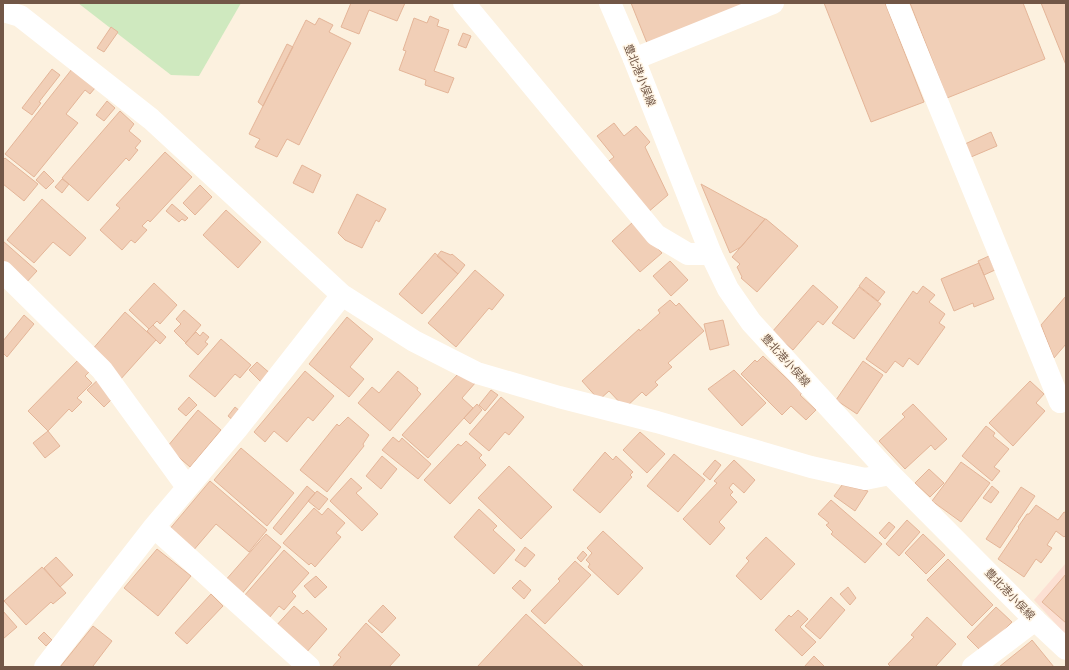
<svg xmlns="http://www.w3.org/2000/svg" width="1069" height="670" font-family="'Noto Sans','Noto Sans JP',sans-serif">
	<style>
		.commercial { fill: #fce0d3 }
		.green { fill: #cfe9bf }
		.building { fill: #f1cfb7; stroke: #e4b598 }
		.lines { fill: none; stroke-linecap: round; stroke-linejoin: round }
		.minor { stroke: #fff; stroke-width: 22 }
		.secondary { stroke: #fff; stroke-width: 22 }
		.labels { text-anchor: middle; stroke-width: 3; stroke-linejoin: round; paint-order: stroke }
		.street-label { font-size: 11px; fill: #725747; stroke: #fff5e5 }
	</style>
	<rect width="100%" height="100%" fill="#fcf1df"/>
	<path class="commercial" d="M1066 563V635L1034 600Z"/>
	<path class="green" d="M78 3H241L199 76 171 75Z"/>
	<path class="building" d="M351 3H405L397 21 369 10 359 34 341 27Z
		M631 3H753L649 48Z
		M824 3H885L924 102 871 122Z
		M910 3H1023L1045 59 947 98Z
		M1041 3H1066V65Z
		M430 16 439 20 437 26 449 30 434 71 454 78 448 93 425 85 426 80 399 70 406 51 403 50 414 18 427 23Z
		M319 18 333 25 329 32 351 43 299 145 287 139 277 157 255 147 260 139 249 134 306 20 315 25Z
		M111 27 118 32 104 52 97 48Z
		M463 33 471 36 466 48 458 45Z
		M287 44 293 47 263 106 258 102Z
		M52 69 60 75 39 102 41 103 32 115 22 108Z
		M72 69 95 88 90 94 85 90 66 114 78 123 34 177 5 154Z
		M107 101 115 108 104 121 96 115Z
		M120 111 134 124 129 131 141 141 135 148 138 150 129 161 126 158 88 201 62 178Z
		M614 123 624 136 636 126 650 142 645 147 668 195 647 213 605 164 614 157 597 136Z
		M991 132 997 146 971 157 965 144Z
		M165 152 192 177 150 222 148 220 142 226 147 230 135 243 131 240 122 250 100 230 120 208 116 205Z
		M5 158 38 184 24 201 3 184V160Z
		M302 165 321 175 313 193 293 183Z
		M44 171 54 181 46 189 36 180Z
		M62 179 69 184 62 193 55 187Z
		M701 184 765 219 741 247 730 253Z
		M200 185 212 197 195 215 183 203Z
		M357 194 386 209 379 222 376 220 362 248 345 240 338 233Z
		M42 199 86 238 70 256 53 242 34 263 7 240Z
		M172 204 188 218 185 221 182 219 179 222 166 211Z
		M226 210 261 242 238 268 203 235Z
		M765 219H766L798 246 757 292 741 278 742 277 737 267 740 264 732 257Z
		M633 222 662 253 640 272 612 241Z
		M3 241 37 271 24 285 3 266Z
		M441 251 451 255 452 254 465 265 458 274 437 256Z
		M435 253 458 274 422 314 399 294Z
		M989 256 995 270 984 275 978 261Z
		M670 261 688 280 671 296 653 276Z
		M979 263 994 299 974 307 973 303 954 311 941 279Z
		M475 270 504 295 492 310 489 308 456 347 428 323Z
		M866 277 885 292 878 301 859 286Z
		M154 283 177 305 160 324 157 321 149 329 129 310Z
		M813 285 838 307 823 325 818 321 793 350 772 332Z
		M923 286 935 295 929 302 945 314 939 323 945 327 918 365 909 358 903 367 895 361 886 373 866 359 913 291 917 294Z
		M859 287 881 304 854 339 832 323Z
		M1066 296V344L1054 358 1041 325Z
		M670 300 676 306 679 303 704 331 668 363 672 367 655 382 658 385 646 396 642 392 625 408 609 391 599 400 582 381 639 329 640 331 660 313 658 310Z
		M184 310 201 325 186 343 174 331 181 324 176 319Z
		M125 312 156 340 119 381 91 351Z
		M24 315 34 324 7 357 3 353V341Z
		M347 317 373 339 350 367 364 379 349 397 309 364Z
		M723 320 729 345 710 350 704 324Z
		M153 325 166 337 160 344 147 331Z
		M196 332 200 336 203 332 209 337 205 342 208 344 198 355 185 343Z
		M221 339 251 365 240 378 235 374 215 397 189 376Z
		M763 356 802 393 800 395 816 410 806 420 791 406 782 415 741 374 755 360 757 362Z
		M80 358 92 369 85 376 92 383 77 398 82 402 72 412 69 409 48 431 28 411Z
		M863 361 883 375 857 414 836 400Z
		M257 362 272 375 263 384 249 370Z
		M734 370 766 403 742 426 708 389Z
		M305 371 334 396 313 421 308 417 287 442 274 431 265 442 254 432Z
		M398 371 418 388 417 390 421 394 390 431 358 403 372 387 379 393Z
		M457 375 476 382 462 398 473 408 428 458 402 435Z
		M101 377 117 394 104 407 87 390Z
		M1030 381 1044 394 1036 403 1045 411 1013 446 989 423Z
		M491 390 498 395 485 411 479 405Z
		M189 397 197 405 186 416 178 409Z
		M501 397 524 417 509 435 505 432 489 451 469 434Z
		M477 404 482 410 470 424 464 418Z
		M913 404 947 439 935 450 931 445 905 469 879 441 905 417 902 414Z
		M235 407 241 412 234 421 228 416Z
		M198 410 221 430 190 467 167 447Z
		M348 417 369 435 363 444 364 446 327 492 300 470 337 424 339 426Z
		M986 426 995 433 993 436 1009 449 994 467 1000 471 992 481 962 456Z
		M48 431 60 446 45 458 33 443Z
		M640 432 665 454 647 473 623 450Z
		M393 437 399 442 402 438 431 464 418 479 382 450Z
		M466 441 482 455 479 458 486 465 450 504 424 480 458 444 461 446Z
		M241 448 294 493 267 526 214 480Z
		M605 452 613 460 616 456 633 472 630 475 632 477 600 513 573 490Z
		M674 454 705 480 678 512 647 486Z
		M382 456 397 469 381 489 366 476Z
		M715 460 721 465 710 480 703 474Z
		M734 460 755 480 744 493 733 483 729 488 733 492 730 495 737 502 719 522 725 528 710 545 683 519 717 483 714 481Z
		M961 462 990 483 961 522 932 501Z
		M509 466 552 507 521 539 478 498Z
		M929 469 944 483 930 497 915 483Z
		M351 478 362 488 356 493 378 514 362 531 330 501Z
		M210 481 267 530 249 552 216 524 192 552 168 531Z
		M842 485 868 491 855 511 834 496Z
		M307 486 315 493 281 535 273 528Z
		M992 486 999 492 991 503 983 498Z
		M1021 487 1035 496 1000 548 986 539Z
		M317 491 328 499 319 510 308 501Z
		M831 500 882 544 865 563 831 534 833 532 826 525 829 523 818 514Z
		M1036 505 1058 520 1064 512 1066 513V535L1064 537 1056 531 1047 545 1052 548 1041 563 1036 559 1024 577 998 559 1019 528 1018 527 1027 514H1029Z
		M314 508 322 515 328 508 345 523 336 533 341 537 315 567 311 563 309 565 283 543Z
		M479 509 497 526 493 530 515 550 494 574 454 537Z
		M907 520 920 532 899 556 886 544Z
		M889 522 895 527 885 539 879 533Z
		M603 531 643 568 618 595 588 567 590 564 586 560 592 553 587 548Z
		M266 534 281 547 240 596 224 582Z
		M923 534 945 555 926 574 905 553Z
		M766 537 795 564 761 600 736 576 749 561 746 558Z
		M525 547 535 555 525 567 515 560Z
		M157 549 191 576 158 616 124 588Z
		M284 550 309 573 292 592 296 596 284 610 279 606 269 618 244 596Z
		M583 551 587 555 581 562 577 558Z
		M56 557 73 575 60 587 44 568Z
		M948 559 993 605 972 626 927 580Z
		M575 561 591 575 545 624 531 611 560 581 558 579Z
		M42 567 66 593 53 604 51 602 26 625 4 601Z
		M1066 574V623L1042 602Z
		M316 576 327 587 315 598 304 586Z
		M520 580 531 590 524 599 512 588Z
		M848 587 856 598 850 605 840 594Z
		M211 594 223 606 187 644 175 633Z
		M831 597 845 610 820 639 805 626Z
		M383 605 396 618 382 633 368 621Z
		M294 606 303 614 307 610 327 629 305 654 275 627Z
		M996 607 1012 622 982 652 967 637Z
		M798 610 808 619 800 627 816 642 802 656 775 630 789 615 791 617Z
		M3 611 17 627 3 639Z
		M526 614 584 667H477Z
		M927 617 956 644 935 667H891L888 664 914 637 911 635Z
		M366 623 400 655 389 667H332L341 657 338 655Z
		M93 626 112 641 93 666 95 667H60Z
		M44 632 52 640 46 646 38 638Z
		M1032 640 1054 667H999L1030 642Z
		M814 656 825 667H804Z"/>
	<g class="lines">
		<path class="minor" d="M464 3 656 235 688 254H711
			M897 3 1060 402
			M3 11 20 16 151 119 342 295 414 341 477 373 559 397 657 422 811 467 865 479 890 474
			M634 59 773 3
			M3 272 102 370 187 487
			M154 527 309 667
			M45 667 154 527 237 429 342 295
			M973 667 1035 620"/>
		<path class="secondary" d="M610 3 634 59 711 254 728 289 751 322 890 474 1035 620 1066 649"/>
	</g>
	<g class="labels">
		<g class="street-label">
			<text transform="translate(640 75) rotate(68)" y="4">豊北港小俣線</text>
			<text transform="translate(786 360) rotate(48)" y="4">豊北港小俣線</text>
			<text transform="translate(1010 594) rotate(46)" y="4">豊北港小俣線</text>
		</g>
	</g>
	<rect width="1069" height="670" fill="none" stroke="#725747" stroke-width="8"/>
</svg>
